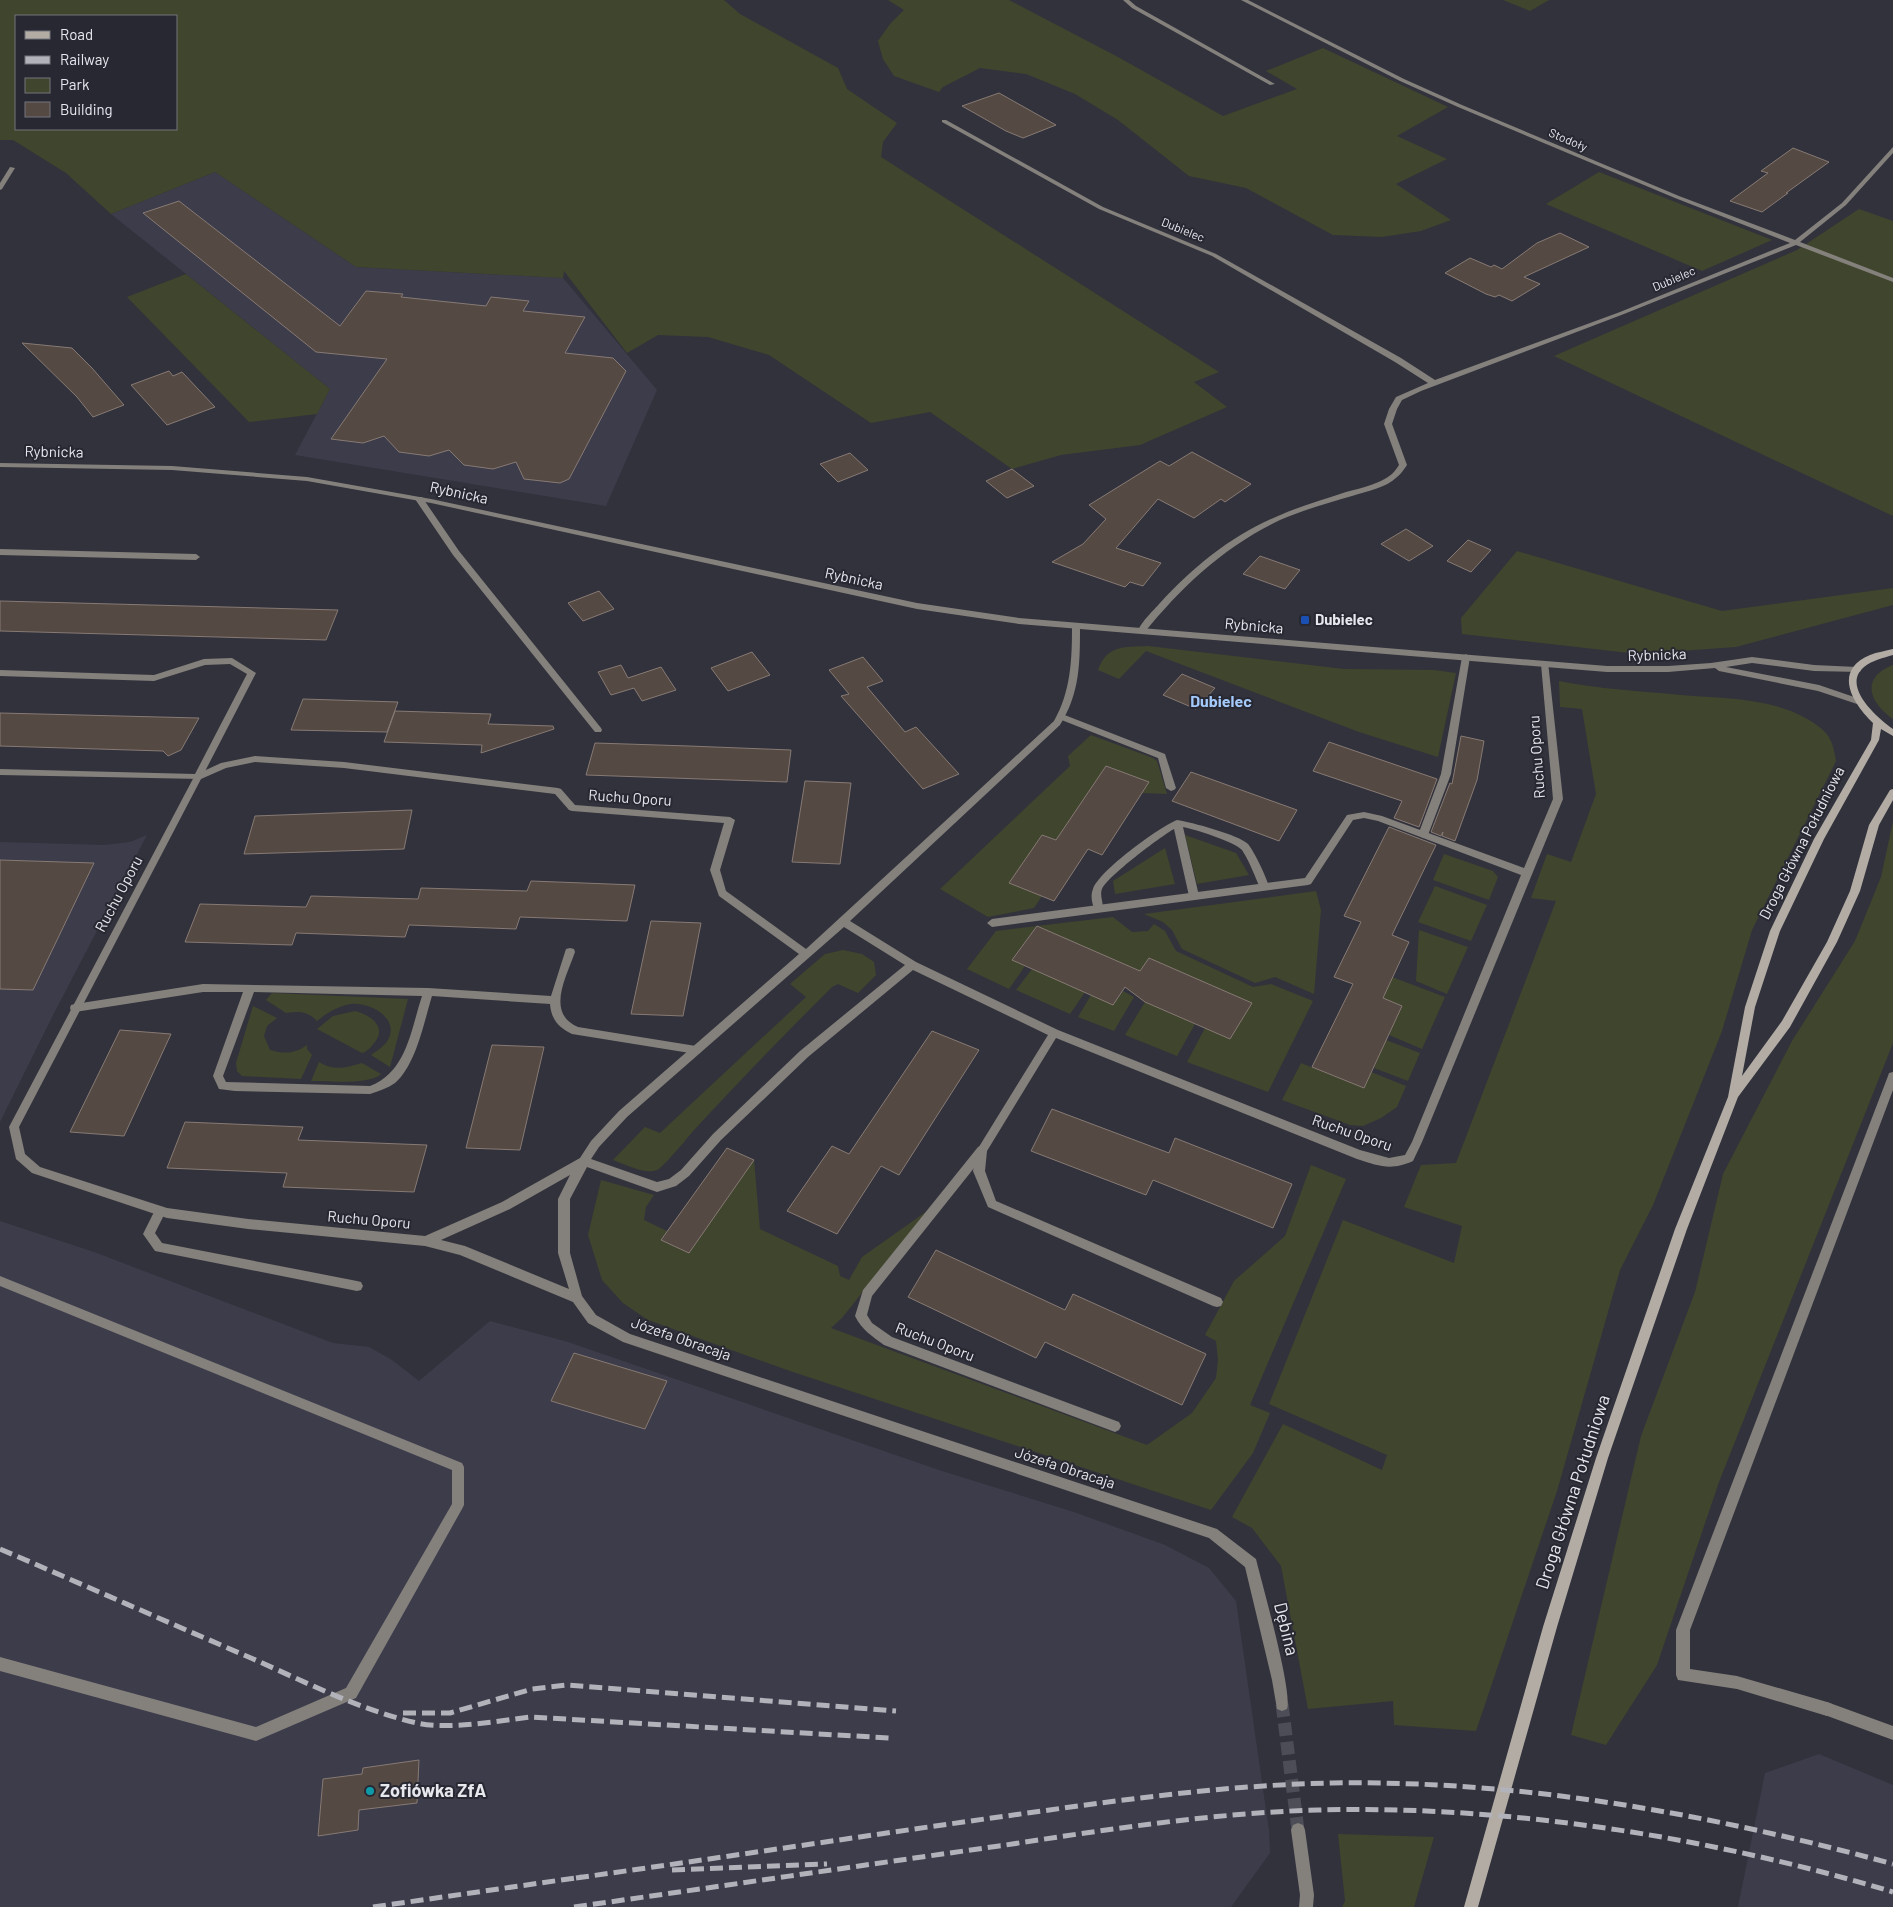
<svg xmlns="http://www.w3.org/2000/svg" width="1893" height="1907" font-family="Barlow,sans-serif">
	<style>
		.built { fill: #3c3c4b }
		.green { fill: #40452d; fill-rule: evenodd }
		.building { fill: #554944; stroke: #877a74 }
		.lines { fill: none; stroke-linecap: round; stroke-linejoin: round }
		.minor-tunnel { stroke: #4d4d57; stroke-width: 13; stroke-dasharray: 13 6; stroke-linecap: butt }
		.service { fill: #84807c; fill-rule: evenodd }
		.minor { fill: #84807c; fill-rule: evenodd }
		.tertiary { fill: #84807c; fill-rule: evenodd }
		.secondary { fill: #b2aca5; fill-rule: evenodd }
		.rail { stroke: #b2b2ba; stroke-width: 5; stroke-dasharray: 13 6; stroke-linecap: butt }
		.transit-dot { fill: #1a4fb4; stroke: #282832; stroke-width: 2 }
		.culture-dot { fill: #0f9aa8; stroke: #282832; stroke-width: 2 }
		.labels { text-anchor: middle; stroke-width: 4; stroke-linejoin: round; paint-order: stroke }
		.far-street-label { font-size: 12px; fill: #e7e7ee; stroke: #282832 }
		.street-label { font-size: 15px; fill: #e7e7ee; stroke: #282832 }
		.poi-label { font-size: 15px; font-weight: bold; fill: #e7e7ee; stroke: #282832; text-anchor: start }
		.neighbourhood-label { font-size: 16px; font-weight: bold; fill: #a4cafb; stroke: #282832 }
		.near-street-label { font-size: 18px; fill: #e7e7ee; stroke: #282832 }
		.near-poi-label { font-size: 18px; font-weight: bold; fill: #e7e7ee; stroke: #282832; text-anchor: start }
	</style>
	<rect width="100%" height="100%" fill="#32323c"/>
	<path class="built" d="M215 172 356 267 563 278 657 390 606 506 295 455 330 389 111 214Z
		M147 835 52 1017 0 1122V842L105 845 130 842Z
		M0 1221 94 1252 333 1343 369 1347 392 1360 419 1381 490 1321 568 1342 942 1471 1074 1512 1165 1545 1209 1568 1236 1601 1269 1831 1270 1853 1231 1907H0Z
		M1819 1754 1893 1785V1907H1738L1765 1773Z"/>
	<path class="green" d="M0 0H724L740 14 838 68 847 89 897 123 883 142 881 157 1219 372 1194 382 1227 407 1140 445 1061 455 1012 469 930 412 871 423 769 355 708 337 658 335 627 353 564 271 563 278 356 267 215 172 111 214 66 173 13 140H0ZM16 16H176V129H16Z
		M888 0H1009L1118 57 1223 116 1297 89 1266 71 1323 48 1448 107 1397 136 1447 159 1396 184 1451 220 1421 231 1382 237 1333 235 1246 188 1189 176 1118 120 1075 94 1026 74 980 68 943 87 939 92 894 76 883 59 878 41 890 24 904 10Z
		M1503 0H1549L1530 11Z
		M1599 172 1772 240 1702 271 1546 204Z
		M1859 209 1893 221V516L1554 356 1797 250Z
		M186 274 330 389 317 414 249 422 127 297Z
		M1517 551 1722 611 1893 588V605L1736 647 1638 654 1462 634 1461 618Z
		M1148 646 1344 669 1434 670 1456 673 1438 757 1359 732 1146 651 1119 679 1098 670C1107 645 1124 647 1148 646Z
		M1893 665V719C1868 702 1861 677 1893 665Z
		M1559 681C1599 689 1640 691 1681 695 1728 699 1785 697 1823 730 1832 738 1834 749 1836 761L1752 930 1722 1031 1653 1205 1620 1270 1557 1491 1476 1731 1394 1725 1393 1701 1308 1709 1281 1566 1252 1528 1232 1517 1283 1424 1382 1470 1387 1455 1269 1404 1343 1220 1454 1263 1462 1226 1404 1207 1421 1165 1456 1163 1556 901 1531 898 1547 854 1571 862 1596 794 1582 709 1560 707Z
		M1091 735 1153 758 1157 761 1167 794 1142 793 1149 782 1106 766 1056 840 1042 835 1009 883 1042 896 1034 908 988 917 940 889 1070 766 1068 756Z
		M1893 821V1043L1719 1482 1657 1665 1606 1745 1571 1735 1641 1436 1695 1292 1723 1174 1792 1041 1855 941 1881 877Z
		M1185 835 1236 853 1249 875 1197 884Z
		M1165 848 1175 884 1115 894 1113 881Z
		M1444 854 1493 871 1498 877 1489 900 1433 880Z
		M1435 886 1487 905 1471 941 1418 922Z
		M1316 891 1321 910 1314 994 1275 977 1255 983 1182 949 1172 930 1163 922 1144 914Z
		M1113 917 1132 932 1148 931 1154 924 1165 931 1176 951 1253 987 1271 984 1313 1001 1268 1092 1187 1062 1205 1028 1230 1039 1252 1003 1149 958 1140 971 1037 926 1012 959 1025 966 1009 989 967 969 996 931Z
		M1419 930 1468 947 1447 994 1416 981Z
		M843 950 862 954 874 962 876 975 858 993 838 984 832 987C785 1034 739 1081 695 1129 687 1138 664 1167 657 1170 644 1175 625 1164 613 1160L645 1127 660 1133 806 997 790 984 825 954Z
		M1032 969 1085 992 1070 1014 1016 990Z
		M1392 977 1445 997 1422 1049 1389 1035 1402 1006 1383 998Z
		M1123 991 1134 997 1114 1031 1078 1017 1091 995 1113 1005Z
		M272 993 408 999 390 1067 371 1055C375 1052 382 1048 386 1043 403 1020 371 1002 351 1004 338 1006 327 1013 317 1021 308 1011 298 1011 286 1013L266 1000Z
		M1145 1002 1195 1024 1177 1056 1125 1035Z
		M253 1006 277 1018 267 1026 264 1036 270 1050C284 1054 295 1054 307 1045V1049L312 1055 301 1079 242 1076 237 1071 236 1063Z
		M355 1011C370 1015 387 1026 375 1042 371 1047 368 1051 362 1053L317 1029 333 1016Z
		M1386 1040 1420 1053 1408 1081 1374 1068Z
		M319 1062C334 1071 345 1068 362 1063L381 1074C369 1085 329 1081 311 1081Z
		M1301 1063 1364 1088 1371 1072 1406 1086 1397 1107 1381 1118 1363 1126 1350 1125 1282 1100Z
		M754 1160 760 1229 838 1266 840 1276 849 1280 862 1257 927 1211 842 1318 831 1328 1147 1445 1192 1413 1216 1378 1218 1360 1216 1341 1205 1335 1234 1281 1285 1236 1311 1165 1346 1179 1250 1405 1270 1413 1253 1453 1211 1510 790 1371 648 1320 623 1303 602 1280 588 1235 601 1180 654 1195 646 1207 644 1220 667 1231 661 1240 689 1253Z
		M1338 1834 1434 1837 1414 1907H1342L1345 1901Z"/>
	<path class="building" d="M999 93 1056 125 1023 138 1006 131 962 106Z
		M1793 148 1829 162 1786 193H1788L1762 212 1730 201 1768 173 1761 171Z
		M179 201 340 326 366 291 403 294 401 297 486 306 491 297 529 301 523 311 585 317 565 353 613 358 626 371 569 479 560 483 524 479 516 462 493 469 464 465 449 450 429 456 399 452 384 436 363 443 331 439 387 359 316 352 143 213Z
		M1560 233 1589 247 1524 277 1540 284 1512 301 1499 295 1495 297 1486 294 1445 273 1470 258 1491 267 1494 265 1502 269 1537 243Z
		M22 343 72 348 92 368 124 405 93 417 77 397Z
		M169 371 173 376 182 372 215 407 167 425 131 385Z
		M1192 452 1251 484 1225 502 1221 499 1194 518 1158 499 1116 548 1161 563 1143 586 1130 582 1125 587 1052 562 1083 544 1106 519 1089 505 1160 461 1169 466Z
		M850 453 868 470 838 482 820 464Z
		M1012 469 1034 486 1007 498 986 481Z
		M1406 529 1433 546 1409 561 1381 544Z
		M1468 540 1491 550 1471 572 1447 561Z
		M1260 556 1300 570 1285 589 1243 574Z
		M599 591 614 609 583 621 568 603Z
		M0 601 338 610 326 640 0 631Z
		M752 652 770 675 728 691 711 668Z
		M863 657 883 681 867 687 905 732 916 727 959 774 923 789 841 696 849 694 829 670Z
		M621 665 628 678 661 667 676 690 642 701 634 688 611 695 598 672Z
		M1182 674 1215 688 1196 709 1163 695Z
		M303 699 398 702 387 732 291 730Z
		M395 711 491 714 488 724 553 726 554 729 481 753 482 745 384 742Z
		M0 713 199 718 181 750 168 756 163 751 0 746Z
		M1461 736 1484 741 1477 780 1455 841 1442 836 1443 832 1441 836 1431 832 1450 783 1452 784Z
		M1329 742 1437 779 1419 827 1394 818 1402 801 1313 771Z
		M595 743 689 746 791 750 787 782 586 775Z
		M1106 766 1149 782 1102 855 1088 849 1054 901 1009 883 1042 835 1056 840Z
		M1191 772 1297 810 1279 841 1172 801Z
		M805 781 851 783 840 864 792 862Z
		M412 810 404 849 244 854 255 816Z
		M1389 827 1436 845 1392 935 1409 942 1383 998 1402 1006 1364 1088 1312 1067 1353 984 1334 977 1361 922 1344 916Z
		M0 860 94 863 33 990 0 989Z
		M531 881 635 885 627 921 520 917 516 929 409 925 405 937 296 933 292 945 185 942 200 904 306 907 311 896 418 899 421 888 527 891Z
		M651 921 701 923 683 1016 631 1014Z
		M1037 926 1140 971 1149 958 1252 1003 1230 1039 1145 1002 1125 987 1113 1005 1012 960Z
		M120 1030 171 1034 124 1136 70 1132Z
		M932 1031 979 1050 899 1175 881 1166 837 1234 787 1211 832 1146 849 1154Z
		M492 1045 544 1047 520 1150 466 1148Z
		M1052 1109 1169 1153 1175 1138 1292 1184 1273 1228 1153 1180 1146 1195 1031 1151Z
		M185 1122 303 1127 298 1140 427 1145 414 1192 283 1187 287 1173 167 1168Z
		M727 1148 754 1160 689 1253 661 1240Z
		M936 1250 1065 1310 1073 1294 1206 1354 1182 1405 1045 1342 1036 1358 908 1297Z
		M574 1353 667 1381 645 1429 551 1401Z
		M419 1760 417 1803 359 1810 358 1830 318 1836 323 1779 362 1774 363 1768Z"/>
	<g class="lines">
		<path class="minor-tunnel" d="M1282 1704 1298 1830"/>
		<path class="service" d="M1123 0H1129L1136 6 1275 84 1270 85 1132 8Z
			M10 167 15 168 2 189 0 190V183Z
			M0 549 196 554 200 557 196 560 0 555Z
			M1466 654 1470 657 1451 774 1428 835 1423 838 1418 835 1441 774 1462 657Z
			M232 658 256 673 201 779 0 775V769L195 774 247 674 230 664 205 665 154 681 0 676V670L154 675 204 659Z
			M1062 714 1165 754 1176 788 1174 790 1171 791 1166 788 1158 758 1059 719 1058 717 1059 715Z
			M1177 820C1191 822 1239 835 1248 844 1254 851 1267 878 1269 887L1267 890H1261C1255 877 1250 862 1242 850 1235 842 1194 829 1183 827L1199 896 1197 899 1194 900 1189 896 1174 829C1160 837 1108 876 1102 889 1099 896 1105 905 1102 912H1096C1092 905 1090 896 1093 889 1099 871 1159 827 1177 820Z
			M570 948 574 949 575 952C567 976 545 1013 578 1027L696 1046 700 1047 701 1050 700 1053 696 1054 572 1034C559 1028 551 1019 550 1004L432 996C424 1022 416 1065 395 1083 388 1088 379 1091 370 1094L235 1091 219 1089 213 1076 243 992H203L75 1012 71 1011 70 1008 71 1005 75 1004 203 984 428 988 551 996 565 952 566 949ZM254 992 422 996C411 1029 407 1072 370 1086L226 1082 223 1076Z
			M1893 1072V1090L1690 1630V1669L1737 1676 1827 1702 1832 1704 1834 1709 1832 1714 1827 1716 1737 1689 1678 1680 1676 1675V1630L1888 1076 1889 1073Z
			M982 1145 986 1147 987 1150 986 1153 872 1296 867 1315 872 1323 892 1337 1119 1422 1121 1426 1119 1430 1115 1432 884 1345C872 1336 862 1330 855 1316L863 1290 978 1147Z
			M160 1206 164 1208 166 1211 155 1233 162 1243 357 1281 361 1282 363 1286 361 1290 357 1291 155 1251 143 1234 156 1208Z
			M0 1276 462 1463 464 1467V1505L462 1509 356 1698 256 1741 0 1671V1657L256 1727 346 1688 452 1504V1470L0 1286Z"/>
		<path class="minor" d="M1241 0H1248L1404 79 1462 105 1679 196 1795 240 1842 203 1893 147V153L1846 205 1800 242 1893 278V282L1796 245 1624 314 1421 391 1402 400 1397 409 1392 424 1407 465C1404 469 1401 474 1397 477 1386 488 1367 491 1352 496 1328 503 1303 510 1280 520 1225 546 1182 586 1144 633H1138C1137 626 1154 610 1160 603 1193 567 1232 535 1278 516 1300 506 1323 500 1346 492 1361 488 1380 484 1392 474 1395 471 1397 468 1399 465L1384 424 1389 409 1396 397 1428 383 1395 362 1212 256 1099 209 942 122V120H946L1103 207 1216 254 1401 358 1435 380 1620 312 1790 243 1675 198 1458 107 1400 81Z
			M416 497H422L459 551 601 728 602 730 601 732H595L453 555 415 499Z
			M1076 623 1080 626C1080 663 1080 693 1060 725L850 921 916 962 1058 1030 1360 1150 1389 1158 1405 1155 1412 1142 1521 875 1378 821 1364 818 1353 820 1311 884 1308 885 992 927 987 923 992 919 1305 878 1347 815 1364 812 1382 816 1524 868 1553 799 1541 664 1542 662H1548L1563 799 1422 1142 1413 1161C1391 1171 1379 1166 1357 1159L1056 1038 987 1151 985 1171 996 1201 1221 1298 1223 1302 1221 1306 1217 1307 1213 1306 988 1207 973 1171 977 1150 1048 1035 913 970 808 1057 721 1140 689 1176 676 1186 657 1192 587 1167 570 1199V1253L582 1296 596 1315 630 1334 1217 1529 1256 1559 1257 1563C1263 1587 1293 1693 1287 1709L1282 1711 1277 1709 1272 1680 1245 1567 1209 1538 623 1342 588 1323 573 1302 460 1255 425 1246 248 1229 167 1218 32 1173 16 1159 9 1127 195 775 221 763 255 756 344 762 558 788 561 789 575 805 730 817 735 820 720 870 726 891 806 949 1054 721C1071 691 1072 659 1072 626ZM255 762 344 768 555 794 569 810 572 811 724 823 710 870 719 896 799 954 619 1111 591 1141 580 1158 502 1202 425 1236 248 1219 167 1208 40 1167 25 1154 19 1127 201 779 226 768ZM844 927 905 965 800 1051 713 1134 681 1170 669 1179 657 1182 591 1159 599 1147 627 1117ZM570 1175 558 1199V1253L569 1289 465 1246 441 1240 510 1209Z
			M1827 1702 1893 1726V1740L1822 1714 1820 1709 1822 1704Z
			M1298 1823 1303 1825 1305 1830 1314 1895 1313 1907H1299L1300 1895 1291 1830 1293 1825Z"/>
		<path class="tertiary" d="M0 463 172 466 307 477 431 499 917 603 1019 618 1607 666H1668L1711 663 1752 657 1814 665 1857 667 1861 670 1860 672 1814 671 1752 663 1726 667 1819 685 1860 699 1861 701 1857 704 1818 691 1719 671 1715 668 1668 672H1607L1019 624 917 609 431 503 307 481 172 470 0 467Z"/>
		<path class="secondary" d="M1893 649V655C1883 658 1873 660 1864 667 1841 686 1877 718 1893 729V736L1881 729 1879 740 1824 839 1780 931 1755 1007 1742 1076 1782 1021 1827 942 1850 891 1869 825 1890 790 1893 789V800L1879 825 1860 891 1837 942 1790 1027 1738 1097 1687 1229 1608 1458 1557 1627 1478 1907H1464L1543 1627 1596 1458 1675 1229 1728 1097 1745 1007 1770 931 1814 839 1871 740 1873 723C1853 704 1832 671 1870 655 1877 652 1886 651 1893 649Z"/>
		<path class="rail" d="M0 1549C84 1585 167 1622 251 1658 303 1681 360 1710 417 1723 448 1730 497 1721 530 1717L889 1738
			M403 1713H450L532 1689 567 1685 896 1711
			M672 1870 827 1864
			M576 1878C719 1858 863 1836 1006 1816 1114 1801 1223 1785 1332 1783 1523 1780 1710 1814 1893 1864
			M373 1907 582 1877
			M574 1907C716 1887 857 1866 999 1846 1104 1830 1211 1813 1318 1810 1508 1805 1711 1837 1893 1892"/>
	</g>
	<rect class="transit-dot" x="1300" y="615" width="10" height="10" rx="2.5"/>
	<circle class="culture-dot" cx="370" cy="1791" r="5"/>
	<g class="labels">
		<g class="far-street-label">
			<text transform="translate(1568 140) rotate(23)" y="4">Stodoły</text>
			<text transform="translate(1183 230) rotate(22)" y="4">Dubielec</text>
			<text transform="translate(1674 279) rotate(-23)" y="4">Dubielec</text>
		</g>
		<g class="street-label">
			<text transform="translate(54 452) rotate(1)" y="5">Rybnicka</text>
			<text transform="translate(459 493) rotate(12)" y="5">Rybnicka</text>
			<text transform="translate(854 579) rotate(12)" y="5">Rybnicka</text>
			<text transform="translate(1254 626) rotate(5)" y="5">Rybnicka</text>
			<text transform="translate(1657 655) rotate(-2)" y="5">Rybnicka</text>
			<text transform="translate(1537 757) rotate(-94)" y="5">Ruchu Oporu</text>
			<text transform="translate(630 798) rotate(4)" y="5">Ruchu Oporu</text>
			<text transform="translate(1802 843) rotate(-63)" y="5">Droga Główna Południowa</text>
			<text transform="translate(119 894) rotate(-62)" y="5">Ruchu Oporu</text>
			<text transform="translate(1352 1133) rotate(19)" y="5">Ruchu Oporu</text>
			<text transform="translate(369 1220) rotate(5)" y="5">Ruchu Oporu</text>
			<text transform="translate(681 1339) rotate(19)" y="5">Józefa Obracaja</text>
			<text transform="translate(935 1342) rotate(21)" y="5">Ruchu Oporu</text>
			<text transform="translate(1065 1468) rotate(18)" y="5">Józefa Obracaja</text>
		</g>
		<g class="poi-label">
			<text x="1315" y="625">Dubielec</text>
		</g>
		<g class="neighbourhood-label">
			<text x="1221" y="707">Dubielec</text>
		</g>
		<g class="near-street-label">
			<text transform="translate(1573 1492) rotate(-72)" y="6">Droga Główna Południowa</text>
			<text transform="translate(1286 1629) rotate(76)" y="6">Dębina</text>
		</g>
		<g class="near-poi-label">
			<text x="380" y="1797">Zofiówka ZfA</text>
		</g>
	</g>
	<rect x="15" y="15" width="162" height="115" fill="#282832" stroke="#74747d"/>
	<rect x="25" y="31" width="25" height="8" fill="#b2aca5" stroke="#74747d"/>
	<text x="60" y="40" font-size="15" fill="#e7e7ee">Road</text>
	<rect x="25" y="56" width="25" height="8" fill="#b2b2ba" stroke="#74747d"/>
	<text x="60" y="65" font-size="15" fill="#e7e7ee">Railway</text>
	<rect x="25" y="78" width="25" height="15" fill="#40452d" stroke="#74747d"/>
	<text x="60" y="90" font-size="15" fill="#e7e7ee">Park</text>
	<rect x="25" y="102" width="25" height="15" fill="#554944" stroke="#74747d"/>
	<text x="60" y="115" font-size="15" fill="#e7e7ee">Building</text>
</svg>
